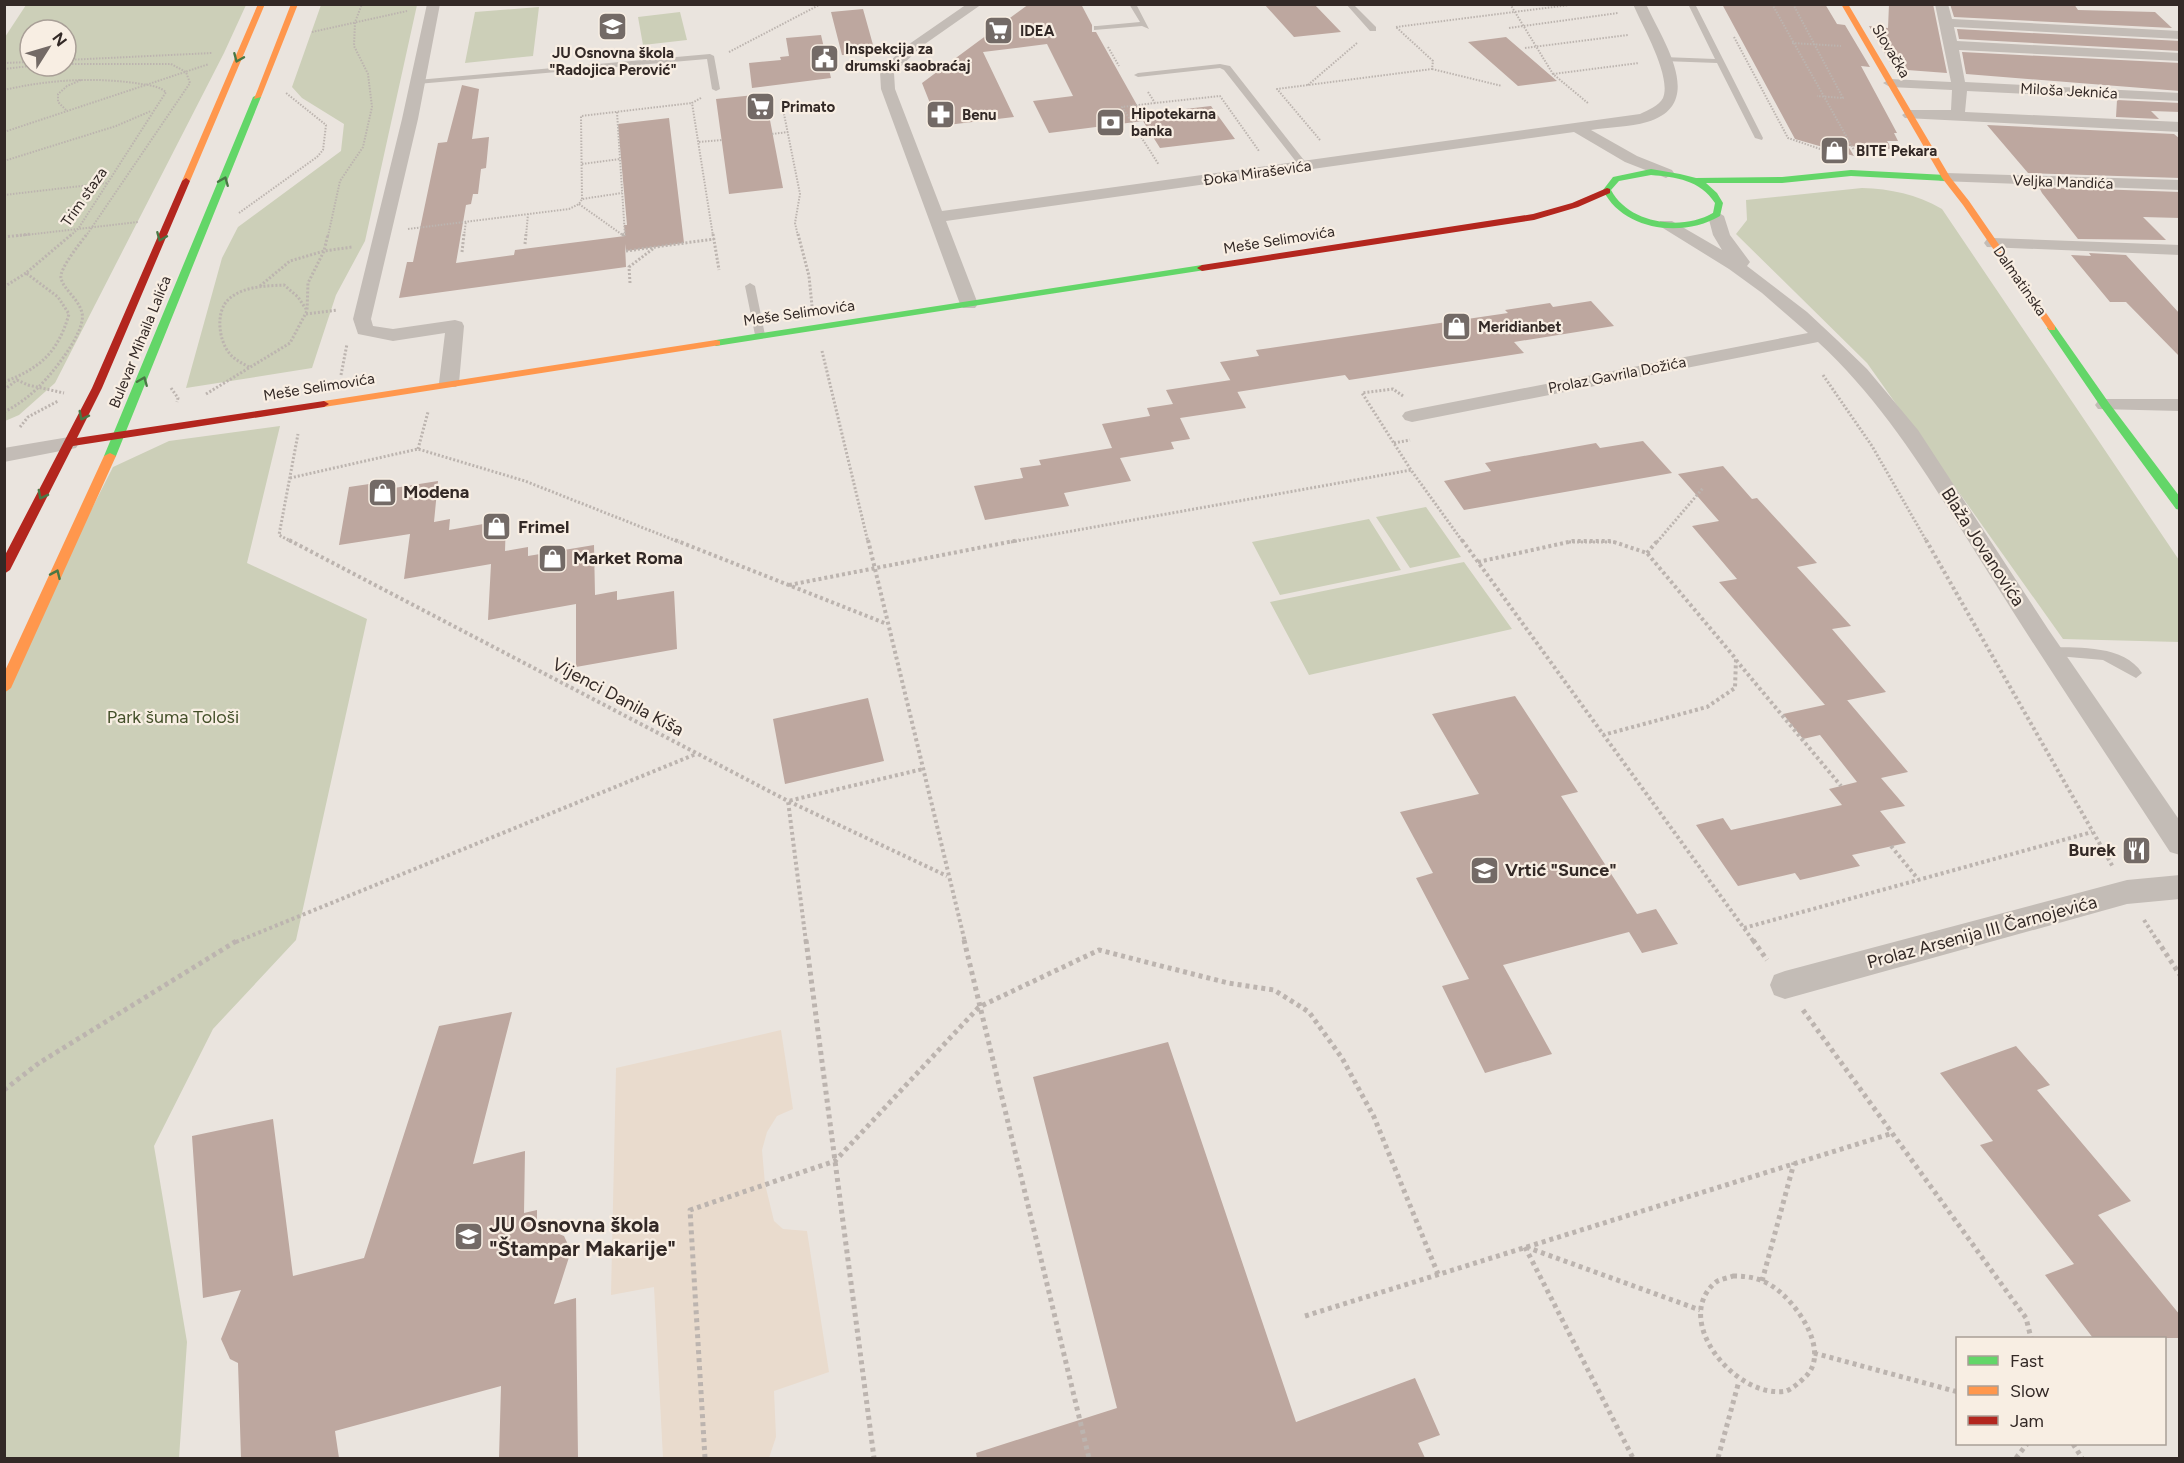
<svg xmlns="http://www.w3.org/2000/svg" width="2184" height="1463" font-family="Figtree,sans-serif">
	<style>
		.green { fill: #cccfb8; fill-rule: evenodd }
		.plaza { fill: #e9dbcd }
		.building { fill: #bda79f }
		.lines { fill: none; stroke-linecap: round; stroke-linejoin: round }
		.path-far3 { stroke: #bcb4af; stroke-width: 2; stroke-dasharray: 1.5 1.5; stroke-linecap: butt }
		.path-far2 { stroke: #bcb4af; stroke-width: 3; stroke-dasharray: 2 2; stroke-linecap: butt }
		.path-far1 { stroke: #bcb4af; stroke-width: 4; stroke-dasharray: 3 3; stroke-linecap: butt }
		.path { stroke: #bcb4af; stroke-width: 5; stroke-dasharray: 4 4; stroke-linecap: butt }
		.lane { fill: #c3bcb6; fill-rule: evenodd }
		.street { fill: #c3bcb6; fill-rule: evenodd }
		.fast { fill: #63d668; fill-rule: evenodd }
		.slow { fill: #ff974d; fill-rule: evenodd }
		.jam { fill: #b3261e; fill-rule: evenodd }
		.oneway { stroke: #497744 }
		.labels { text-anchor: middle; stroke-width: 4.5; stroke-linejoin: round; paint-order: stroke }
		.far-poi-label { font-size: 15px; font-weight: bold; fill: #332926; stroke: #f8eee3; text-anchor: start }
		.far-street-label { font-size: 15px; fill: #332926; stroke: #f8eee3 }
		.poi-label { font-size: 18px; font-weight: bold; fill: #332926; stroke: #f8eee3; text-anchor: start }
		.street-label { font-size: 18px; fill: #332926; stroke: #f8eee3 }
		.park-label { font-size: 18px; fill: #44502a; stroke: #f8eee3 }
		.near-poi-label { font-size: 21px; font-weight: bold; fill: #332926; stroke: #f8eee3; text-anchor: start }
	</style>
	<rect width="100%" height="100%" fill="#eae4de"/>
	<path class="green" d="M26 5H246L224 53 55 383 19 415 5 421V37ZM30 30H66V66H30Z
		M321 5H417L365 241 336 295 312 368 186 388 222 258 238 227 341 151 344 124 302 98 292 87Z
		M539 7 533 56 465 63 475 12Z
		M680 12 687 40 643 45 638 17Z
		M1862 188C1891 189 1916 194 1942 209L2179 560V642L2063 639 1867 363 1736 234 1747 220 1746 200Z
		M280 426 247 563 367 619 296 940 213 1029 154 1146 187 1342 179 1458H5V680L113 467 169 441Z
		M1426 507 1461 557 1410 568 1376 517Z
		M1369 519 1401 570 1280 595 1252 542Z
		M1464 562 1512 629 1309 675 1270 602Z"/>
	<path class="plaza" d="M781 1030 793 1109 777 1116 767 1132 762 1150 765 1184 774 1221 783 1229 807 1231 829 1372 774 1391 776 1437 769 1458H663L654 1287 611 1295 616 1068Z"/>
	<path class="building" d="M1029 4H1081L1092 25V32H1096L1142 114 1211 106 1235 139 1160 148 1143 121 1049 133 1033 101 1073 96 1047 44 983 52 1014 117 939 126 922 83Z
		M1264 4H1314L1341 32 1294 37Z
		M1722 4H1825L1837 24 1845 25 1870 67 1861 66 1897 133H1894L1898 141H1887L1892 149 1848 146 1854 156 1795 139Z
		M1889 4H1933L1947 73 1894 69 1869 26 1888 28Z
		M1950 4H2074L2078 10 2155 12 2172 28 1954 17Z
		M863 9 875 52 842 55 831 12Z
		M1957 29 2180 41V51L1959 39Z
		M821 35 831 78 752 88 749 63 781 60 780 57 789 56 786 38Z
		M1506 37 1557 81 1518 86 1468 42Z
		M1962 52 2180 63V91L1966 74Z
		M462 85 479 89 472 139 489 137 486 168 481 169 478 194H473L471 204 466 205 456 263 514 255 515 250 625 236 624 225H627L618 124 669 118 684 243 626 251 625 244 626 267 399 298 407 262H413L438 143 447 142Z
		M765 94 783 188 729 194 716 99Z
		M2117 100 2180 103V112L2151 111 2159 119 2116 117Z
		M1987 125 2174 134 2180 139V178L2028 173Z
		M2039 187 2180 192V218L2143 217 2166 240 2078 239 2042 193Z
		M2089 253 2126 255 2180 314V357L2126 302H2110L2071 255 2091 256Z
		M1591 301 1614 326 1514 342 1524 353 1479 360 1349 380 1345 375 1237 392 1220 362 1259 356 1256 350 1508 313 1505 310 1550 303 1553 307Z
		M1231 380 1246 408 1180 418 1190 439 1171 442 1174 449 1120 458 1131 481 1064 493 1069 506 985 520 974 486 1023 478 1020 468 1041 465 1039 460 1112 448 1102 424 1150 416 1147 408 1173 404 1166 390Z
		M1643 441 1672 473 1464 510 1444 481 1491 471 1485 463 1596 443 1600 448Z
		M1723 466 1752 499 1757 498 1817 563 1797 567 1851 626 1832 629 1886 692 1825 705 1719 582 1737 579 1692 526 1719 521 1678 474Z
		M438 481 434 522 450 519 449 530 506 520 505 551 528 547V556L594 545 595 595 617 591V600L674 591 677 649 576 667V604L488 620 491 564 404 579 410 534 339 545 349 487 376 483 375 491Z
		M1515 696 1578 792 1561 796 1637 914 1656 909 1678 944 1642 953 1629 932 1503 965 1552 1054 1485 1073 1442 986 1469 979 1416 878 1433 873 1400 812 1479 794 1432 714Z
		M868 698 884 761 785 784 773 719Z
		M1847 700 1908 772 1881 778 1905 806 1880 811 1906 843 1852 855 1860 866 1800 880 1795 873 1738 886 1696 825 1723 818 1731 830 1842 805 1829 789 1857 782 1820 735 1803 739 1783 714Z
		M512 1012 473 1164 525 1151 524 1213 537 1210V1225L564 1236 571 1251 554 1304 576 1298 578 1458H499L501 1386 335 1431 339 1458H241L238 1363 230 1359 221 1339 241 1290 203 1298 192 1136 273 1119 293 1276 364 1258 439 1026Z
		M1168 1042 1296 1422 1415 1378 1440 1435 1418 1443 1425 1458H977L976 1453 1117 1408 1033 1077Z
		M2016 1046 2050 1085 2037 1090 2131 1201 2098 1215 2180 1315V1338H2093L2045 1275 2074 1264 1980 1145 1993 1141 1940 1073Z"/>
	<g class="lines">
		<path class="path-far3" d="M1510 4 1553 74 1589 104
			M1772 4 1854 150
			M1793 4 1843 98 1817 96
			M1396 27 1577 4
			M1509 28 1618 13
			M312 32 407 11
			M1734 37 1788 138 1826 151
			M1792 43 1841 46
			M1108 47 1119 66
			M1525 48 1628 35
			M729 52 821 4
			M66 60 212 53
			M4 63 30 62
			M66 64H171L186 72 190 83 86 236
			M4 69 30 66
			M1432 69 1502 86
			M1553 74 1639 63
			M1308 85 1357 43
			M4 90C48 80 90 77 135 83 146 85 157 85 166 92L78 229 70 236
			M1148 92 1155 103 1220 96 1259 151
			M701 98 692 103 713 236
			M781 99 800 194 795 223 798 236
			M1155 103 1122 107 1159 165
			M66 110 58 102V94L67 86 81 80
			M617 112 625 236
			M4 132 209 64
			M772 134 788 132
			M1320 140 1277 89 1432 69 1433 61 1396 27
			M699 142 722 140
			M4 161 116 126 151 111
			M582 164 620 159
			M4 195 107 183
			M582 199 581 116 692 103
			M579 204 624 236
			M239 213 317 157 323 150 326 125 286 93
			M408 229 569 209 579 204 582 199 622 193
			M17 236 138 222
			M328 236 340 181 363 147 372 107 368 74 354 46 355 22 362 4
			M464 236 466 221
			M526 236 528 214"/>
		<path class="path-far2" d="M622 234 625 236
			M713 234 719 270
			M798 234 809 276 812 306
			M4 237 31 234
			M525 244 526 234
			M626 251 714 239
			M462 252 464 234
			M630 283 629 267 654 248
			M260 286 290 261 324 251 328 234
			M4 287 26 273
			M306 314 337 310
			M822 351 868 542
			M249 367C242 363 235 360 230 354 218 340 215 310 230 298 245 286 266 286 284 285L298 297 306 309
			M341 375 347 344
			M1823 375 1872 446 1927 542
			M17 380 28 385 64 393
			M4 382C41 368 58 352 69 314L58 297 26 273 72 234
			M171 388 178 398 177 402
			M4 390 18 379
			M206 394 290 343 307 311 308 283 324 251 352 247
			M1403 396 1393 389 1362 393 1411 470 1463 542
			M4 412C14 407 23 401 31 394 46 382 87 333 82 313 79 299 63 289 61 278 59 269 81 242 87 234
			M20 427 28 417 58 401
			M1394 443 1410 440
			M418 449 428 412
			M290 478 418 449 525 481 679 542
			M292 542 279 535 298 434
			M1011 542 1411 470
			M1569 542H1614
			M1657 542 1703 488"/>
		<path class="path-far1" d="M289 540 788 801 947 876
			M675 540 887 624
			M868 540 965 942
			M1462 540 1754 942
			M1926 540 2113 867
			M1647 553 1658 540
			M1478 562 1573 541H1611L1647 553 1736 659 1735 688 1707 707 1603 735
			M789 585 1019 540
			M1736 660 1841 786
			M1891 846 1918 879
			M2144 920 2158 942
			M1744 928 2092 832
			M236 942 696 754
			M806 942 788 801 923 769"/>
		<path class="path" d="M806 940 874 1458
			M964 940 1089 1458
			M1753 940 1767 960
			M2157 940 2180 975
			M1803 1010 2026 1318 2031 1338
			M4 1090 39 1063 238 940
			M1525 1247 1633 1458
			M1526 1247 1700 1310
			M1733 1276C1747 1276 1760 1278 1772 1286 1796 1301 1833 1353 1804 1378 1800 1382 1792 1389 1786 1391 1737 1400 1670 1320 1716 1282 1720 1279 1728 1278 1733 1276Z
			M1762 1281 1794 1163
			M1305 1316 1893 1133
			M1814 1353 1958 1392
			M2073 1444 2082 1458
			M705 1458 690 1210 835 1161 979 1007 1099 950 1228 983 1274 990 1309 1012 1342 1058 1374 1117 1438 1274
			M1718 1458 1739 1381
			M2016 1458 2027 1444"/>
		<path class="lane" d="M1129 4H1136L1149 29 1142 26 1094 30V26H1097L1140 22Z
			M1346 4H1353L1376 27V31H1370Z
			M1688 4H1695L1763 138 1762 140 1755 138 1717 63 1663 61 1659 59 1663 57 1715 59Z
			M710 54 714 56 720 89 716 91 712 89 707 59 417 84 413 82 417 80Z
			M1220 64 1230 66 1307 164V168H1301L1224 70 1220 68 1138 77 1134 75 1138 73Z
			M750 283 755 286 765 335 760 338 755 335 745 286Z
			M2051 647C2080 648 2124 645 2142 673L2136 678 2103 660 2046 655 2045 652Z"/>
		<path class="street" d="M427 4H440L418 119 371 319 373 326 393 329 455 320 462 322 464 326 459 383 456 387H442L439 383 445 333 393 341 358 334 353 319 402 119Z
			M967 4H982L922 46 894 73 895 89 942 211 1640 114C1648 110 1659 106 1663 98 1672 76 1642 26 1633 4H1646C1662 40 1708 104 1647 122 1630 127 1609 127 1591 130L1637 156 1672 170 1674 173 1666 178 1625 162 1574 132 946 221 978 304 975 308H963L960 304 881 89 880 72 902 49Z
			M1935 4H1948L1952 19 2180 31V39L1954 27 1957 41 2180 53V61L1959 50 1965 82 2180 93V101L1967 91 1965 112 2180 122V132L1905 118 1902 115 1910 110H1951L1952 90 1890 87 1883 83 1890 79 1951 82Z
			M1946 173 2180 180V190L1940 181 1938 178 1940 175Z
			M1716 211 1724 216 1730 235 1750 262 1747 266 1807 312 1837 340 1867 369 1918 430 2048 629 2180 821V855L2170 852C2113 764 2054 677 1998 588 1943 502 1894 412 1818 342L1412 422 1405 420 1402 416 1405 412 1412 410 1808 333 1762 293 1729 269 1658 225 1660 221H1672L1722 250 1713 235 1708 216Z
			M1993 238 2180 245V255L1987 247 1984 243 1987 239Z
			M2105 399H2180V411L2098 409 2095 405 2098 401Z
			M69 437 76 438 79 443 76 448 4 462V448Z
			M2180 875V899L2127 904 1785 999 1774 995 1770 985 1774 975 1785 971 2127 880Z"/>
		<path class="fast" d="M257 95 261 97 116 456 114 458H106L104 456 253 97Z
			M1651 169 1680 174 1696 178 1782 177 1851 170 1946 175 1950 178 1946 181 1851 176 1782 183H1706L1717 193 1723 203 1720 216C1683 238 1623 231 1603 190L1613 177ZM1651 175C1676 177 1700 180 1715 203L1713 213C1682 231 1629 224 1611 190L1619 181Z
			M1202 265 1205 266V270L716 346 711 343 716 340Z
			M2052 325 2055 326 2109 403 2180 497V510L2176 509 2101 407 2047 328Z"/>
		<path class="slow" d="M258 4H265L190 181 183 183 182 181Z
			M291 4H298L261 97 254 99Z
			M1841 4H1848L1950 177 1969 201 2055 326V330H2049L1963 205 1942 178Z
			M716 340 720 341V345L324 407 319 404 324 401Z
			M110 453 116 456 11 688 4 693V673L104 456Z"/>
		<path class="jam" d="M186 178 190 181 102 388 77 438 324 401 329 404 324 407 73 446 10 570 4 574V557L92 388 182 181Z
			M1607 188 1610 189V193L1578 207 1534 220 1202 271 1197 268 1202 265 1533 214 1572 203Z"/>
	</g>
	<defs><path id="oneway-chevron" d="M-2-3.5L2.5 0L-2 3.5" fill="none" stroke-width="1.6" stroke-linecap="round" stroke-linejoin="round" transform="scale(1.5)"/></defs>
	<g class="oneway">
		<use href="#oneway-chevron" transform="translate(238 58) rotate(113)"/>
		<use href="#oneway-chevron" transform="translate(224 181) rotate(-68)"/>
		<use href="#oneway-chevron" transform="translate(161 237) rotate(113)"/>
		<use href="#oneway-chevron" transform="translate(143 381) rotate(-68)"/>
		<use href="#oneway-chevron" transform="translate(83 416) rotate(117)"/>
		<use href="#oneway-chevron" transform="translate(42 495) rotate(118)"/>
		<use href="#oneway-chevron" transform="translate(56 574) rotate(-66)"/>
	</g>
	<defs>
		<symbol id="school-square" viewBox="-11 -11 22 22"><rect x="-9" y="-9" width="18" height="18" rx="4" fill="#736a66" stroke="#f8eee3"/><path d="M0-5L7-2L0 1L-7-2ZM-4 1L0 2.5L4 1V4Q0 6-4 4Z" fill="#fff"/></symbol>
		<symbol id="supermarket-square" viewBox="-11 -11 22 22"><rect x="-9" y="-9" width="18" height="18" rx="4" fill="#736a66" stroke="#f8eee3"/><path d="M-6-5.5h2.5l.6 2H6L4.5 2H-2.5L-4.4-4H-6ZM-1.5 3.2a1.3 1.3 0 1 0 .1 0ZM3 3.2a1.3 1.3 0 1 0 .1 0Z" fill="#fff"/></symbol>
		<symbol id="civic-square" viewBox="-11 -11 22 22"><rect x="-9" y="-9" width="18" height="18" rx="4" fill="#736a66" stroke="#f8eee3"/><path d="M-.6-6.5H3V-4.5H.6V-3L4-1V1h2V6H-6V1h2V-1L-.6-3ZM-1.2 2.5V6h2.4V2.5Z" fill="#fff"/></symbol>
		<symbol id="pharmacy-square" viewBox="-11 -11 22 22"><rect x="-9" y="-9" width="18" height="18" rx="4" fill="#736a66" stroke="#f8eee3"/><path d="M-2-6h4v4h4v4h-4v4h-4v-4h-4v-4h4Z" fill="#fff"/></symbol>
		<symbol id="bank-square" viewBox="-11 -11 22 22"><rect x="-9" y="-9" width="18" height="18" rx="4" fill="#736a66" stroke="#f8eee3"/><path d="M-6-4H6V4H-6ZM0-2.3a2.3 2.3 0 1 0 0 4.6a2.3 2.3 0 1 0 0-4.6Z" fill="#fff"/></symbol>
		<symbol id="shop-square" viewBox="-11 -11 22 22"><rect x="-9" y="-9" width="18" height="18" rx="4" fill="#736a66" stroke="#f8eee3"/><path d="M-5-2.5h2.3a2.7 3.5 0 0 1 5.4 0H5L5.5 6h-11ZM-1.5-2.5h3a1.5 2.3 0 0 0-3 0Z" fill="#fff"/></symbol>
		<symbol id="restaurant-square" viewBox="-11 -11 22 22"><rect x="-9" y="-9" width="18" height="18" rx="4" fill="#736a66" stroke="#f8eee3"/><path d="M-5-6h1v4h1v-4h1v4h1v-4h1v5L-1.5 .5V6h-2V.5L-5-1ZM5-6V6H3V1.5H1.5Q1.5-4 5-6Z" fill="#fff"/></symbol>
	</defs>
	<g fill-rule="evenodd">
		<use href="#school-square" x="596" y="10" width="33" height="33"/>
		<use href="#supermarket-square" x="982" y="14" width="33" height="33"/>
		<use href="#civic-square" x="808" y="42" width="33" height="33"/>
		<use href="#supermarket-square" x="744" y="90" width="33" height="33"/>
		<use href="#pharmacy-square" x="924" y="98" width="33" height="33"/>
		<use href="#bank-square" x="1094" y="106" width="33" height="33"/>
		<use href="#shop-square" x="1818" y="134" width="33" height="33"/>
		<use href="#shop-square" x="1440" y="310" width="33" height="33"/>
		<use href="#shop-square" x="366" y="476" width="33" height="33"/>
		<use href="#shop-square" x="480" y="510" width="33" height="33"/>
		<use href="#shop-square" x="536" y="542" width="33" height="33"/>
		<use href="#restaurant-square" x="2120" y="834" width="33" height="33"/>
		<use href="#school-square" x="1468" y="854" width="33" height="33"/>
		<use href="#school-square" x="452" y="1220" width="33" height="33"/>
	</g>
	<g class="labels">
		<g class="far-poi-label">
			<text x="1020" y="36">IDEA</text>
			<text x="845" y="54">Inspekcija za<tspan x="845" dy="17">drumski saobraćaj</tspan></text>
			<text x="613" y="58" text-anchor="middle">JU Osnovna škola<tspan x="613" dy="17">"Radojica Perović"</tspan></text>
			<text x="781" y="112">Primato</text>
			<text x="1131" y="119">Hipotekarna<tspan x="1131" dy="17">banka</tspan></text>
			<text x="962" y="120">Benu</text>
			<text x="1856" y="156">BITE Pekara</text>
			<text x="1478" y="332">Meridianbet</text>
		</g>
		<g class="far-street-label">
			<text transform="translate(1891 51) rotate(59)" y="5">Slovačka</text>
			<text transform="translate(2069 91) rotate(3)" y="5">Miloša Jeknića</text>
			<text transform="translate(1257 173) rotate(-8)" y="5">Đoka Miraševića</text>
			<text transform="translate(2063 182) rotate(2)" y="5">Veljka Mandića</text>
			<text transform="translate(84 197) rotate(-55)" y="5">Trim staza</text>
			<text transform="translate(1279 240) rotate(-9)" y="5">Meše Selimovića</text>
			<text transform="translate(2020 281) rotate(55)" y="5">Dalmatinska</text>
			<text transform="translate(799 313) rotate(-8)" y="5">Meše Selimovića</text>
			<text transform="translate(140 342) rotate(-68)" y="5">Bulevar Mihaila Lalića</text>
			<text transform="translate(1617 375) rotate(-11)" y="5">Prolaz Gavrila Dožića</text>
			<text transform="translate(319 387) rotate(-9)" y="5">Meše Selimovića</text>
		</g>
		<g class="poi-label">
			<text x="403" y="498">Modena</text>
			<text x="518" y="533">Frimel</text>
			<text x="573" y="564">Market Roma</text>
			<text x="2116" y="856" text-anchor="end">Burek</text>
			<text x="1505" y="876">Vrtić "Sunce"</text>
		</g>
		<g class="street-label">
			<text transform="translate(1983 547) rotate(57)" y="6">Blaža Jovanovića</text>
			<text transform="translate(618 697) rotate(28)" y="6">Vijenci Danila Kiša</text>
			<text transform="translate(1982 932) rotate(-15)" y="6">Prolaz Arsenija III Čarnojevića</text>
		</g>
		<g class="park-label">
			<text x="173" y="723">Park šuma Tološi</text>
		</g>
		<g class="near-poi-label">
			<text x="489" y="1232">JU Osnovna škola<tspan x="489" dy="24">"Štampar Makarije"</tspan></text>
		</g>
	</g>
	<rect width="2184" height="1463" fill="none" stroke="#332926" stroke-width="12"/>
	<rect x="1956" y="1337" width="210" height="108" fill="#f8eee3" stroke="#a99f97" stroke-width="1.5"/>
	<rect x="1968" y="1356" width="30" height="9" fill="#63d668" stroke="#a99f97" stroke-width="1.5"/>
	<text x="2010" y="1367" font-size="18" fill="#332926">Fast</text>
	<rect x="1968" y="1386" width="30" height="9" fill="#ff974d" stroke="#a99f97" stroke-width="1.5"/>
	<text x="2010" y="1397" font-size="18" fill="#332926">Slow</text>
	<rect x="1968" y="1416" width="30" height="9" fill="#b3261e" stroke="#a99f97" stroke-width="1.5"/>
	<text x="2010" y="1427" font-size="18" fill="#332926">Jam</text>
	<g transform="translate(48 48) rotate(53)"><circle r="28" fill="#f8eee3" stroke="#a99f97" stroke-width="1.5"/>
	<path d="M0-4.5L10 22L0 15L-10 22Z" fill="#736a66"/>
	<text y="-9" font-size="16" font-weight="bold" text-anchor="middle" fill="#332926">N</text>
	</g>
</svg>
